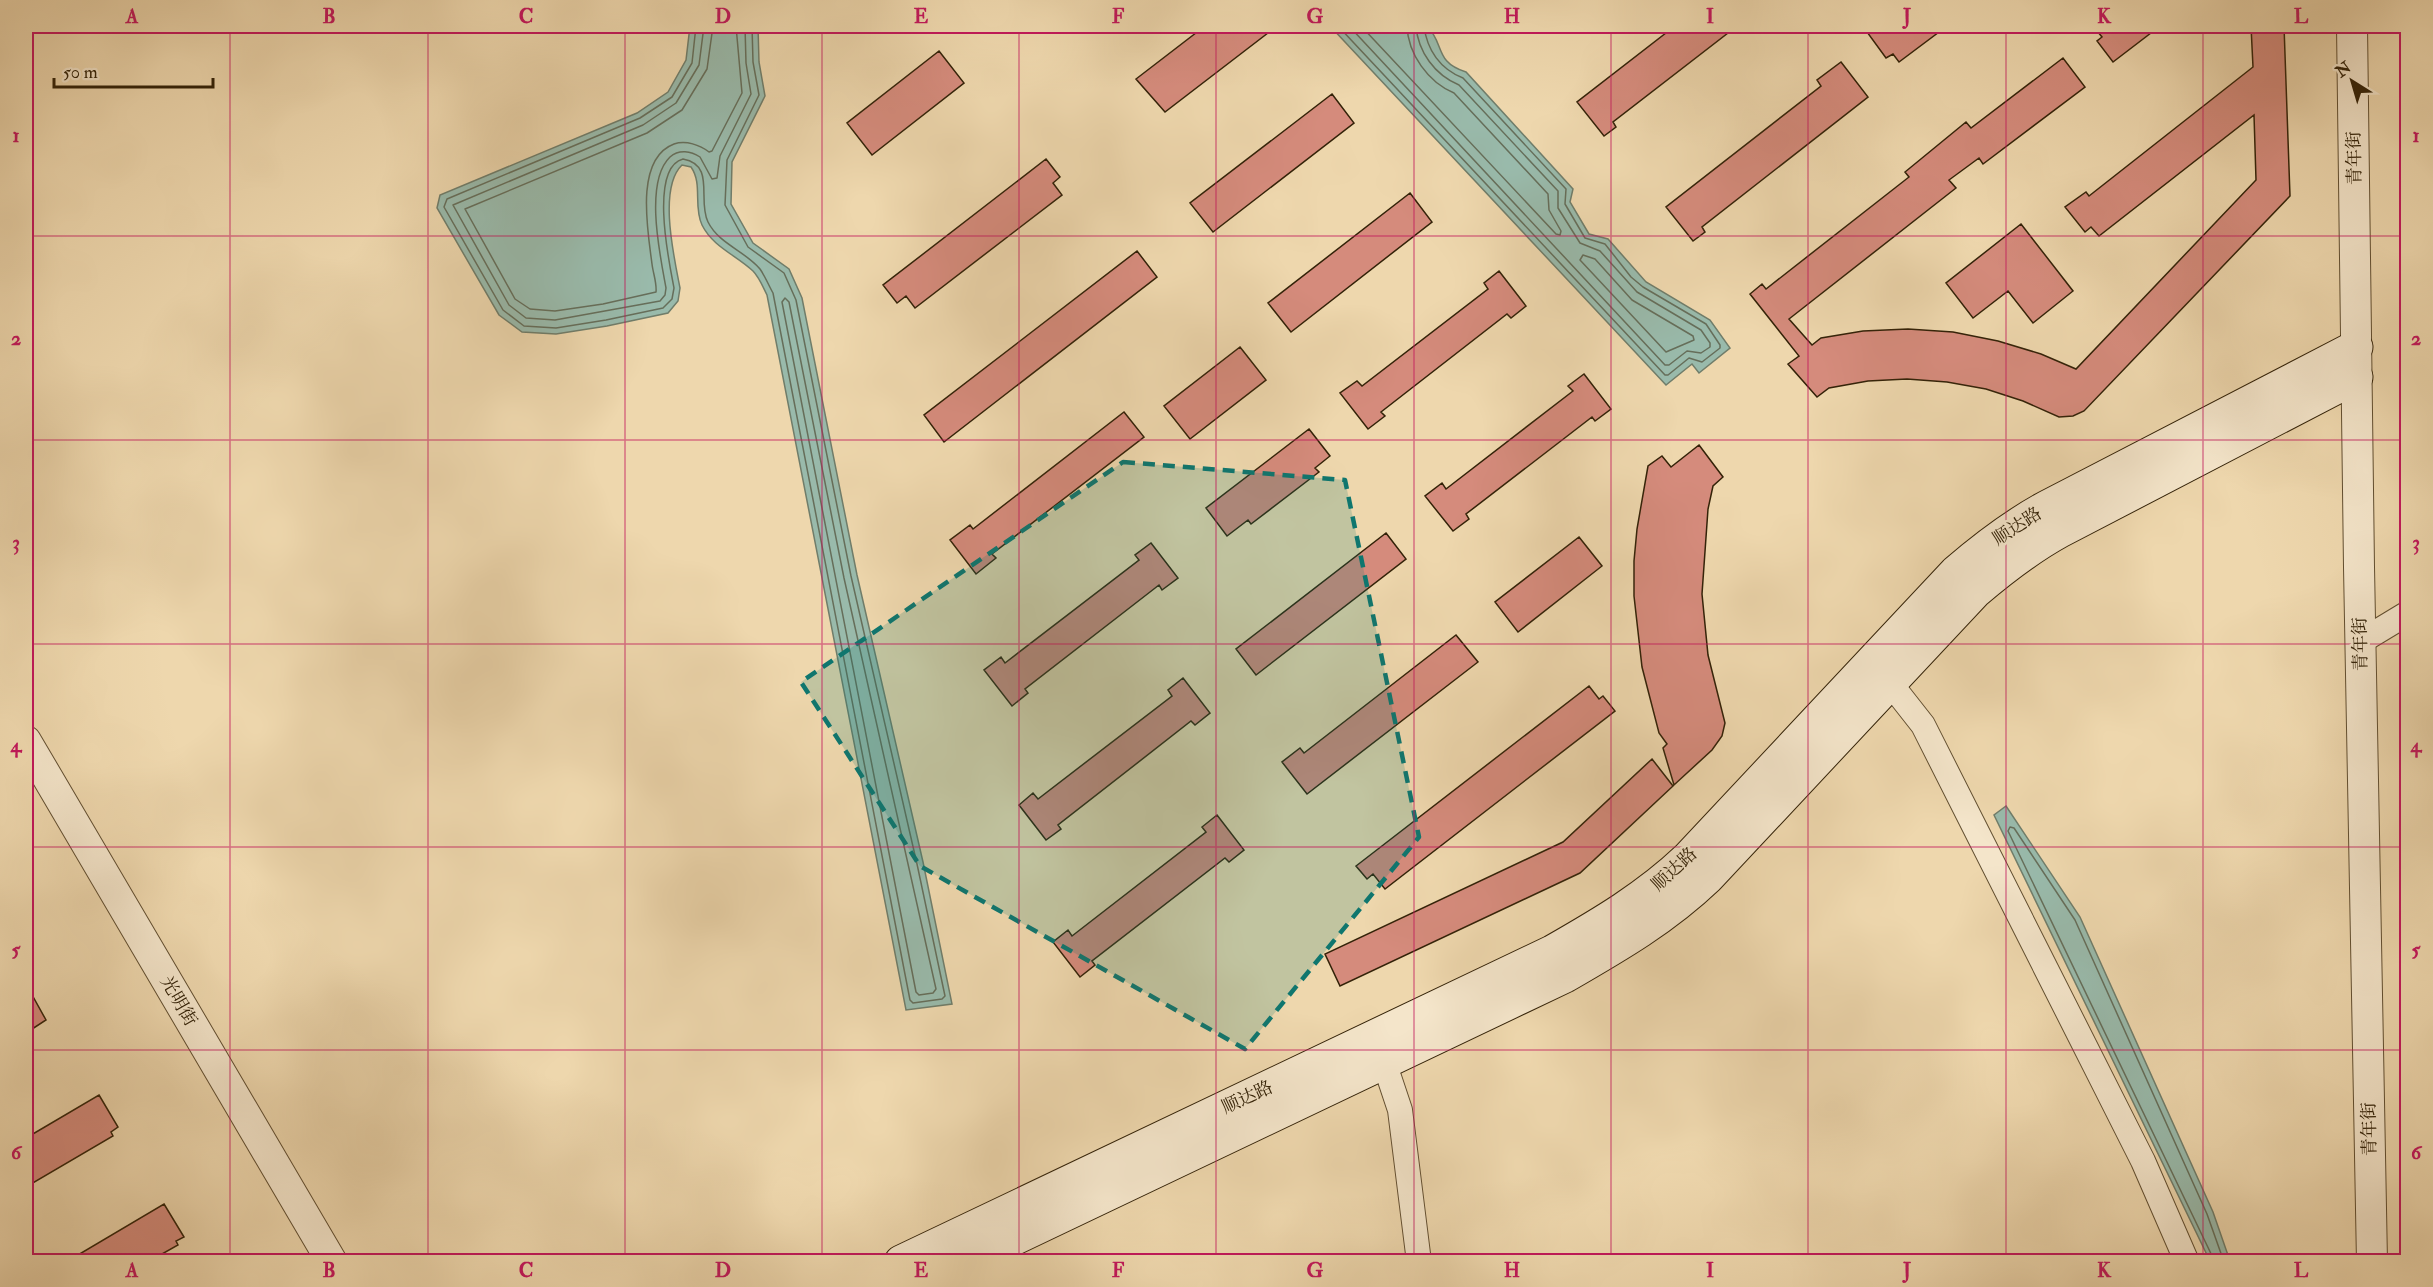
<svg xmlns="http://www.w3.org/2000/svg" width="2433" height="1287" font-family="'IM FELL Double Pica','Noto Serif SC',serif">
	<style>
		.water { fill: #99baab; stroke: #707d6a; stroke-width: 1.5 }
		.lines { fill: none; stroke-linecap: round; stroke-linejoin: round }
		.shore { stroke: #666e5a; stroke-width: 1.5 }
		.building { fill: #d58b7c; stroke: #332208; stroke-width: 1.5 }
		.minor-casing { stroke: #624f31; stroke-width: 26 }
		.tertiary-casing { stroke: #624f31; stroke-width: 32 }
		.secondary-casing { stroke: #332208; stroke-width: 35 }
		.minor { stroke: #f4e5ca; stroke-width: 24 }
		.tertiary { stroke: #f4e5ca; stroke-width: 30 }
		.secondary { stroke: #f4e5ca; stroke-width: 33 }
		.marked { fill: #0f766e; fill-opacity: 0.2; stroke: #0f766e; stroke-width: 4.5; stroke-dasharray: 12 8; stroke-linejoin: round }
		.grid { fill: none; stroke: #c2185b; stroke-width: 1.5; stroke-opacity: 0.55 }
		.labels { text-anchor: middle; stroke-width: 5; stroke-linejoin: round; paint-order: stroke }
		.street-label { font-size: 18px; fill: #332208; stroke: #f4e5ca }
		.neatline { fill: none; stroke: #c2185b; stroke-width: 2 }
		.grid-label { font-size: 20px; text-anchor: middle; font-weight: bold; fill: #c2185b }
	</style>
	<rect width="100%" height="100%" fill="#eed7ad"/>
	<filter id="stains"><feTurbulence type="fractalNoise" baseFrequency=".00333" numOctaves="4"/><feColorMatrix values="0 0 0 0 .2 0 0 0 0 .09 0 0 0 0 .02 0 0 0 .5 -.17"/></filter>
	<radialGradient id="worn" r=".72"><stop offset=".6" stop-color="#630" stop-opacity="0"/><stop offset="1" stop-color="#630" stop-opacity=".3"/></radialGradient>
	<path class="water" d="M690 26H758L759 62 765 96 732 162 731 204 753 243 789 269 802 298 857 575 923 862 952 1004 906 1010 767 295C763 287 759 277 753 271 736 255 713 247 702 225 693 206 703 184 691 167L682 165C658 188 674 257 680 288L678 301 668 313 607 326 556 334 522 332 499 315 437 208 440 195 637 113 668 92 686 60Z
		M1330 26H1427C1445 44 1434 62 1466 72L1573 189 1570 202 1589 234 1608 239 1646 282 1710 320 1730 348 1699 373 1692 364 1666 385Z
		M2006 806 2080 917 2213 1212 2230 1261H2210L1994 815Z"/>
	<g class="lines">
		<path class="shore" d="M696 26 692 63 672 97 640 118 447 199 444 207 503 310 524 326 556 328 606 320 663 308 672 299 674 288C669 262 649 168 683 159 716 165 697 200 708 222 719 244 745 251 760 269 765 276 769 286 773 293L910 1000 913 1003 942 999 945 996 917 864 851 576 796 300 784 273 748 247 725 205 727 160 759 95 753 62 752 26
			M704 26 699 65 676 103 643 125 453 205 509 305 526 318 555 320 660 301 665 295 666 288C660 255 644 182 670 157 679 149 691 151 700 157L712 179 717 178 720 156 751 94 746 63 745 26
			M713 26 707 69 682 110 647 133 465 209 515 299 530 309 555 311 603 304 656 292C657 283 653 273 652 264 648 232 634 159 674 144 686 140 700 145 709 152L712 151 742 93 736 26
			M1338 26 1665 375H1668L1689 358 1702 362 1720 348V345L1706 324 1643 287 1631 277 1605 244 1585 238 1565 204 1566 189 1463 78C1440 69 1427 50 1424 26
			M1349 26 1665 365H1669L1687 351 1701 353 1710 347V343L1701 330 1637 292 1600 251 1580 243 1558 208V191L1459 85C1435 75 1418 52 1416 26
			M1361 26 1556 234 1560 235 1561 231 1549 210 1548 194 1454 93C1428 82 1408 54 1407 26
			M1583 255 1595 259 1632 300 1693 336 1694 340 1666 352 1580 260Z
			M785 298 789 302 844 578 936 989 933 993 919 995 916 992 782 302Z
			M2215 1262 2008 831 2010 827 2014 828 2075 920 2207 1214 2224 1262"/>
	</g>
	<path class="building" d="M1205 26H1277L1165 112 1136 79Z
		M1675 26H1737L1613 122 1616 127 1604 136 1577 102Z
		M1876 26H1947L1899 62 1893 54 1886 58 1867 32Z
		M2093 26H2160L2113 62 2097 41 2102 37Z
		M2251 26H2284L2290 196 2084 411 2073 416 2059 417 2023 401 1986 389 1947 382 1907 379 1868 381 1829 388 1817 397 1788 364 1799 356 1750 294 1762 284 1766 289 1909 177 1905 172 1966 122 1971 128 2063 58 2085 87 1983 164 1979 158 1949 180 1956 188 1789 319 1812 345 1821 338 1863 331 1908 329 1953 332 1998 341 2041 354 2076 369 2256 180 2254 115 2099 236 2091 227 2085 232 2065 207 2086 192 2089 196 2253 67Z
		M939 51 964 83 872 155 847 123Z
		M1841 62 1868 97 1702 227 1705 232 1693 241 1666 207 1821 86 1817 80Z
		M1332 94 1354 123 1213 232 1190 203Z
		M1046 159 1060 177 1053 183 1062 195 915 308 906 296 897 303 883 285Z
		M1410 193 1432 222 1291 332 1268 303Z
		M2021 224 2073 291 2033 323 2008 291 1973 318 1946 283Z
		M1137 251 1157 277 944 442 924 415Z
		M1499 271 1526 306 1511 318 1507 314 1381 412 1385 416 1368 429 1340 393 1357 381 1362 386 1488 289 1484 283Z
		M1240 347 1266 380 1190 439 1164 406Z
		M1584 374 1611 409 1595 421 1592 417 1466 514 1469 519 1453 531 1425 496 1442 483 1446 489 1573 391 1568 386Z
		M1124 412 1144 437 992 554 996 558 976 574 950 540 970 525 973 529Z
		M1309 429 1330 456 1315 468 1319 472 1251 524 1248 520 1227 536 1206 508Z
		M1699 445 1723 477 1713 486 1708 509 1702 594 1708 655 1725 723 1722 736 1712 750 1674 785 1663 748 1667 744 1659 733 1642 667 1634 596V561L1637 529 1648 466 1662 456 1671 467Z
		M1386 533 1406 559 1256 675 1236 649Z
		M1579 537 1602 566 1518 632 1495 602Z
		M1151 543 1178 578 1162 590 1159 585 1025 689 1028 693 1012 706 984 670 1001 657 1005 663 1139 560 1135 555Z
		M1456 635 1478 662 1307 794 1282 762 1300 748 1304 753Z
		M1183 678 1210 713 1195 725 1191 721 1058 825 1061 829 1046 840 1019 805 1033 793 1038 799 1172 696 1168 690Z
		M1589 686 1599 699 1603 696 1615 711 1385 889 1373 874 1367 879 1356 866Z
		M1652 759 1673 786 1580 873 1340 986 1325 954 1563 842Z
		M1217 815 1244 850 1229 862 1225 858 1092 961 1095 965 1080 977 1053 942 1068 930 1072 936 1206 832 1202 827Z
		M26 984 46 1020 26 1033Z
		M99 1095 118 1127 111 1132 113 1136 26 1187V1138Z
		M164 1204 184 1237 176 1241 178 1245 155 1258 153 1255 142 1262H66Z"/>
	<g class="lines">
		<defs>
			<path id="minor" d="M2360 642 2408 613
				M1890 683 1923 725 2143 1161 2187 1262
				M1384 1062 1400 1110 1419 1262"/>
			<path id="tertiary" d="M2352 26 2359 567 2372 1262
				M26 741 332 1262"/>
			<path id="secondary" d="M901 1262 1552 952C1601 924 1647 897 1688 858L1956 572C1985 547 2014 525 2047 507L2356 347
				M965 1262 1565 976C1617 946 1664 919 1708 877L1975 592C2002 569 2029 548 2060 531L2356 377"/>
		</defs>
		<use href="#minor" class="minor-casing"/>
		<use href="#tertiary" class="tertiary-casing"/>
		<use href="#secondary" class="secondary-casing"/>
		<use href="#minor" class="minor"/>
		<use href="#tertiary" class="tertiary"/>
		<use href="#secondary" class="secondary"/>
	</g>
	<path class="marked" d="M1123 462 1345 480 1419 837 1245 1049 920 866 801 682Z"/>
	<path class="grid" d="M230 26V1262M428 26V1262M625 26V1262M822 26V1262M1019 26V1262M1216 26V1262M1414 26V1262M1611 26V1262M1808 26V1262M2006 26V1262M2203 26V1262M26 236H2408M26 440H2408M26 644H2408M26 847H2408M26 1050H2408"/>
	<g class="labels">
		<g class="street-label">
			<text transform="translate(2354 158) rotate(-91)" y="6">青年街</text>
			<text transform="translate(2017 526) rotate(-33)" y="6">顺达路</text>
			<text transform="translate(2360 644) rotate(-91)" y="6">青年街</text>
			<text transform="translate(1674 869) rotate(-43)" y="6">顺达路</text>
			<text transform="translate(179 1001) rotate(60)" y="6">光明街</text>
			<text transform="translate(1247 1097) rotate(-25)" y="6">顺达路</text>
			<text transform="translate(2369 1129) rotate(-91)" y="6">青年街</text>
		</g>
	</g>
	<rect width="2433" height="1287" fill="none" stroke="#eed7ad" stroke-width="66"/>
	<g transform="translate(2352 81) rotate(323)" stroke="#f4e5ca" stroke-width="4.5" paint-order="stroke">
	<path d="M0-4.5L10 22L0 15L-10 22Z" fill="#332208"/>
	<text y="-9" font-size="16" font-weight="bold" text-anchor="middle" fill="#332208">N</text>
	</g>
	<path d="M54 78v9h159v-9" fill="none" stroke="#332208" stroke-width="3"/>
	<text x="63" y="78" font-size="18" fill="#332208" stroke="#f4e5ca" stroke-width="4.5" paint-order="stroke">50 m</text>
	<rect x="33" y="33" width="2367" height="1221" class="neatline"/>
	<g class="grid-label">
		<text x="132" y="23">A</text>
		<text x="329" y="23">B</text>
		<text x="526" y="23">C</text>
		<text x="723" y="23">D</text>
		<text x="921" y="23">E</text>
		<text x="1118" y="23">F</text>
		<text x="1315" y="23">G</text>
		<text x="1512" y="23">H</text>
		<text x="1710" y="23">I</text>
		<text x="1907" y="23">J</text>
		<text x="2104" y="23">K</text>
		<text x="2301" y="23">L</text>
		<text x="16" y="142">1</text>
		<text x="2416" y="142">1</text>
		<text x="16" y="345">2</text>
		<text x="2416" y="345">2</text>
		<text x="16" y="549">3</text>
		<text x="2416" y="549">3</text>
		<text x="16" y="752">4</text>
		<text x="2416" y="752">4</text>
		<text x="16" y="956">5</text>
		<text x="2416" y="956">5</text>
		<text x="16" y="1159">6</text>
		<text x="2416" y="1159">6</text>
		<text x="132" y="1277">A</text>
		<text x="329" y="1277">B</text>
		<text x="526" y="1277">C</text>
		<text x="723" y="1277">D</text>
		<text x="921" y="1277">E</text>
		<text x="1118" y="1277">F</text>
		<text x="1315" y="1277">G</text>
		<text x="1512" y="1277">H</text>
		<text x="1710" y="1277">I</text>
		<text x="1907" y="1277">J</text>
		<text x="2104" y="1277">K</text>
		<text x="2301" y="1277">L</text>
	</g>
	<rect width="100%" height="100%" filter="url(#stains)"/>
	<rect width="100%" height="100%" fill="url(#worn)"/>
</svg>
